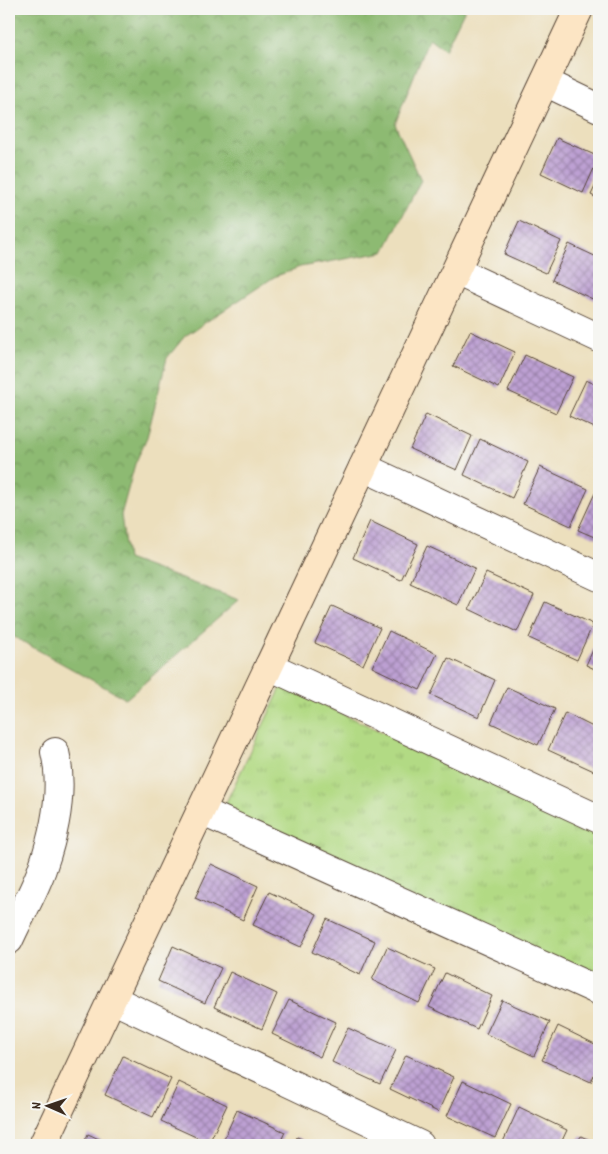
<svg xmlns="http://www.w3.org/2000/svg" width="608" height="1154" font-family="Dekko,sans-serif">
	<style>
		.forest { fill: url(#forest-crowns); stroke: #647248 }
		.park { fill: url(#park-tufts); stroke: #768251 }
		.building { fill: url(#building-cross-hatch) }
		.lines { fill: none; stroke-linecap: round; stroke-linejoin: round }
		.street-casing { stroke: #564536; stroke-width: 30 }
		.secondary-casing { stroke: #564536; stroke-width: 30 }
		.street { stroke: #fff; stroke-width: 28 }
		.secondary { stroke: #fce5c4; stroke-width: 28 }
	</style>
	<defs>
		<pattern id="forest-crowns" width="20" height="18" patternUnits="userSpaceOnUse" patternTransform="scale(1.25)"><rect width="20" height="18" fill="#8dba72"/><path d="M2 6a3 3 0 1 1 6 0M12 15a3 3 0 1 1 6 0" fill="none" stroke="#74975d"/></pattern>
		<pattern id="park-tufts" width="24" height="20" patternUnits="userSpaceOnUse" patternTransform="scale(1.25)"><rect width="24" height="20" fill="#b2da84"/><path d="M3 7l-1-3M5 7V3M7 7l1-3M15 17l-1-3M17 17v-4M19 17l1-3" fill="none" stroke="#9abb72"/></pattern>
		<pattern id="building-cross-hatch" width="8" height="8" patternUnits="userSpaceOnUse" patternTransform="scale(1.25)"><rect width="8" height="8" fill="#bda0d3"/><path d="M0 0l8 8M0 8l8-8" fill="none" stroke="#9b83ab"/></pattern>
	</defs>
	<rect width="100%" height="100%" fill="#f6f6f2"/>
	<filter id="ink" filterUnits="userSpaceOnUse"><feTurbulence type="fractalNoise" baseFrequency=".02" numOctaves="2"/><feDisplacementMap in="SourceGraphic" scale="10" xChannelSelector="R" yChannelSelector="G"/><feConvolveMatrix kernelMatrix="1 2 1 2 8 2 1 2 1" color-interpolation-filters="sRGB"/></filter>
	<filter id="wash" filterUnits="userSpaceOnUse"><feTurbulence type="fractalNoise" baseFrequency=".0096" numOctaves="4" result="noise"/><feDisplacementMap in="SourceGraphic" scale="20" xChannelSelector="R" yChannelSelector="G"/><feGaussianBlur stdDeviation="1.12" result="paint"/><feColorMatrix in="noise" values="0 0 0 0 0 0 0 0 0 0 0 0 0 0 0 0 0 1.4 0 .05"/><feComposite in="paint" operator="in"/></filter>
	<g filter="url(#wash)">
		<rect width="100%" height="100%" fill="#ecdfbd"/>
		<path class="forest" d="M9 9H465L445 50 429 38 395 124 421 180 384 252 300 267 274 277 185 336 167 358 147 437 135 464 121 515 127 559 239 600 126 699 9 634Z"/>
		<path class="park" d="M282 686 599 832V989L221 813Z"/>
		<g id="blocks">
			<path class="building" d="M557 138 599 157 583 193 541 173Z
				M599 178V199L591 195Z
				M519 221 561 241 546 273 504 254Z
				M569 244 599 258V302L552 280Z
				M470 331 515 352 499 388 453 366Z
				M525 355 573 377 556 413 508 391Z
				M586 380 599 386V430L569 416Z
				M426 414 472 436 457 470 410 449Z
				M480 439 528 462 512 498 464 475Z
				M540 467 588 489 571 526 523 504Z
				M595 493 599 495V539L578 530Z
				M370 521 418 544 401 580 353 558Z
				M427 546 475 568 458 605 410 583Z
				M486 573 534 595 517 632 469 609Z
				M545 602 593 624 577 660 529 638Z
				M332 606 380 628 363 665 315 643Z
				M389 631 437 654 420 690 372 667Z
				M599 637V671L586 665Z
				M448 658 495 680 479 717 431 695Z
				M507 687 555 709 538 745 491 723Z
				M565 713 599 730V764L596 772 548 750Z
				M211 864 258 886 243 920 195 898Z
				M269 892 317 914 301 947 253 925Z
				M327 919 375 941 360 975 312 952Z
				M173 946 221 968 205 1003 158 981Z
				M387 947 435 969 419 1003 372 980Z
				M230 972 277 994 262 1029 214 1007Z
				M445 973 492 996 477 1029 429 1007Z
				M289 1000 336 1022 320 1057 272 1034Z
				M502 1000 550 1022 534 1056 486 1034Z
				M558 1026 599 1046V1063L591 1082 542 1060Z
				M348 1028 396 1050 380 1084 332 1062Z
				M406 1055 454 1077 438 1112 390 1089Z
				M123 1056 171 1079 153 1117 105 1095Z
				M463 1081 511 1104 495 1138 447 1116Z
				M179 1082 227 1105 209 1143 161 1121Z
				M519 1107 567 1130 560 1145H510L503 1142Z
				M237 1110 285 1132 279 1145H221Z
				M88 1134 112 1145H83Z
				M581 1136 599 1145H576Z
				M297 1137 314 1145H293Z"/>
		</g>
	</g>
	<g filter="url(#ink)">
		<use href="#blocks" fill-opacity="0" stroke="#564536" stroke-width="1"/>
		<g class="lines">
			<defs>
				<path id="street" d="M545 82 599 108
					M456 271 599 338
					M363 467 599 577
					M269 666 599 819
					M201 811 599 991
					M9 940C19 917 36 889 43 866 55 831 64 789 55 752
					M112 999 420 1145"/>
				<path id="secondary" d="M43 1145 579 9"/>
			</defs>
			<use href="#street" class="street-casing"/>
			<use href="#secondary" class="secondary-casing"/>
			<use href="#street" class="street"/>
			<use href="#secondary" class="secondary"/>
		</g>
	</g>
	<rect width="608" height="1154" fill="none" stroke="#f6f6f2" stroke-width="30"/>
	<g transform="translate(48 1106) rotate(272)" stroke="#f6f6f2" stroke-width="4" paint-order="stroke">
	<path d="M0-4L9 19L0 12L-9 19Z" fill="#3b2a1e"/>
	<text y="-8" font-size="14" font-weight="bold" text-anchor="middle" fill="#3b2a1e">N</text>
	</g>
</svg>
